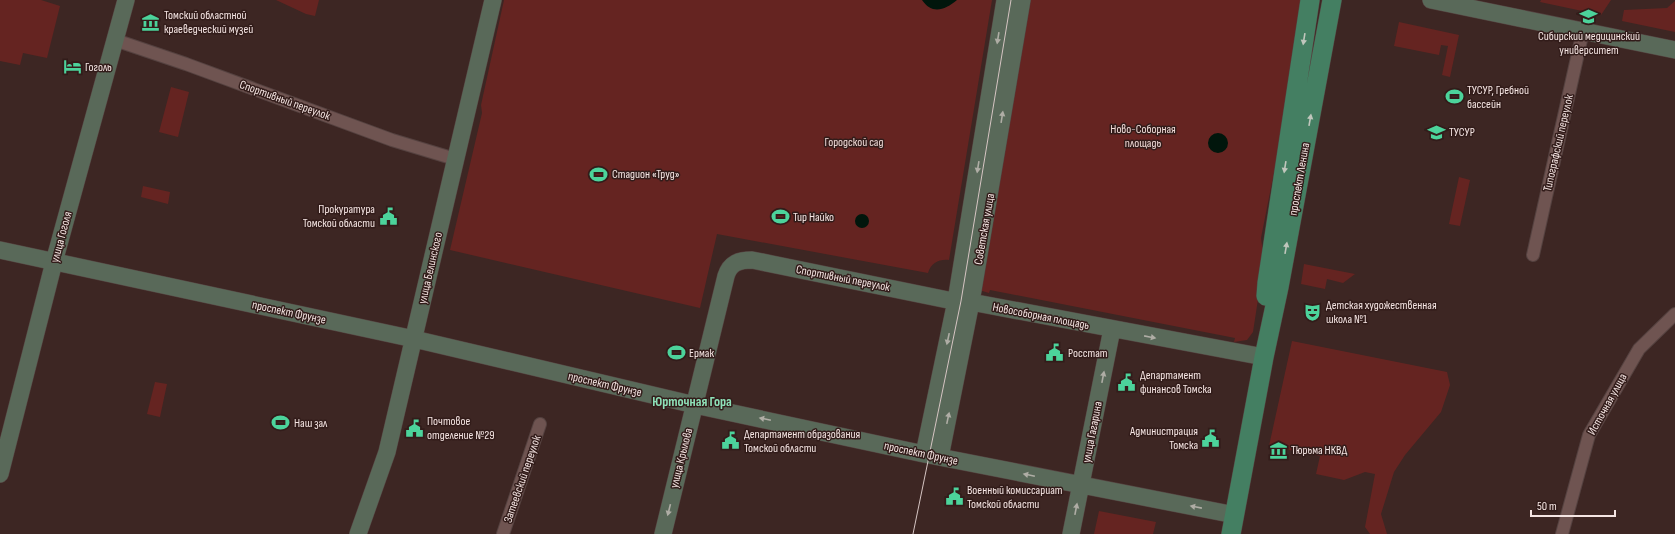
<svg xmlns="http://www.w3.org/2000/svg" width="1675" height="534" font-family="'Sofia Sans Condensed',sans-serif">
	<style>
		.green { fill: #652421 }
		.water { fill: #01160c }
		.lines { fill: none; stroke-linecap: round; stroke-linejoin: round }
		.street-casing { stroke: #554240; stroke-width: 14 }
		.secondary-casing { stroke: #554240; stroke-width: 18 }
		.primary-casing { stroke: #554240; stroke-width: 20 }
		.street { stroke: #6f5451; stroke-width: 12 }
		.secondary { stroke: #596959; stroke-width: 17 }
		.primary { stroke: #447f62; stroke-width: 19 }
		.tram { stroke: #d6c5c3; stroke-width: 1 }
		.oneway { fill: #afada5 }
		.oneway2 { fill: #c0c6bc }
		.labels { text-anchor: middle; stroke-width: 3; stroke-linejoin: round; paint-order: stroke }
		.poi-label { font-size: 12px; fill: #f5e5e3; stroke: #321c1a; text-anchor: start }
		.street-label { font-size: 12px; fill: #f5e5e3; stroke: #321c1a }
		.park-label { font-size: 12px; fill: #f2dcd9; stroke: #321c1a }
		.quarter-label { font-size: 14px; font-weight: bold; fill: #8ee1b8; stroke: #321c1a }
	</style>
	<rect width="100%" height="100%" fill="#3d2623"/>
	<path class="green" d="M0 0H41L60 6 47 58 23 53 20 65 0 61Z
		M276 0H319L315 16 306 14Z
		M504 0H992L949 260C939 259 931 263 928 273L717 234 700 308 450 250 482 113 481 105Z
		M1029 0H1305L1278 152 1261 238 1264 260 1253 332 1247 340 1234 342 1235 338 990 290 989 293 979 290Z
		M1541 0H1611L1601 15 1540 2Z
		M1675 1V32L1622 21 1624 10 1667 8Z
		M1399 22 1459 35 1450 77 1442 75 1448 46 1441 45 1439 55 1394 46Z
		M171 87 189 92 178 137 159 132Z
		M1459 177 1470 180 1460 226 1449 224Z
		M143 186 170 192 168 204 141 197Z
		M1304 264 1355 274 1343 283 1327 279 1325 289 1301 284Z
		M1292 341 1447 372 1450 385 1441 412 1405 455 1394 472 1381 514 1387 534H1370L1365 527 1375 474 1365 472 1344 480 1316 474 1320 456 1269 446Z
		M155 382 167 384 160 417 147 414Z
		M1099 511 1156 522 1153 534H1094Z"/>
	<path class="water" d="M922 0H957C945 10 932 15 922 0Z
		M1208 143a10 10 0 1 1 20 0a10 10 0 1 1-20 0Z
		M855 221a7 7 0 1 1 14 0a7 7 0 1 1-14 0Z"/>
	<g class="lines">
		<defs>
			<path id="street" d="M115 40 186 64 392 140 455 159
				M1533 255 1583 31
				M503 534 540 424
				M1562 534 1589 435 1639 349 1675 314"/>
			<path id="secondary" d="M1431 0 1675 50
				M0 250 414 339 695 405 924 454 1235 515
				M924 454 956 301 1005 0
				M940 457 971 302 1022 0
				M0 474 54 262 126 0
				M358 534 387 452 493 0
				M663 534 726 276C730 263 739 260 752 260L948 300 971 302 1264 357
				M1071 534 1112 329"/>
			<path id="primary" d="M1266 296 1267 283 1310 0
				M1231 534 1264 357 1279 287 1332 0"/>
		</defs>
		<use href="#street" class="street-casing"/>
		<use href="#secondary" class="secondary-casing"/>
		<use href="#primary" class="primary-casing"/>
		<use href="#street" class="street"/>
		<use href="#secondary" class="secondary"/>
		<use href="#primary" class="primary"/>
		<path class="tram" d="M913 534 961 301 1011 0"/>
	</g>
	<defs><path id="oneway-solid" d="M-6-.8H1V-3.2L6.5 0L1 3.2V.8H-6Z"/></defs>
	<g class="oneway">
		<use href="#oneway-solid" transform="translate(998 38) rotate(99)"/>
		<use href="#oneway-solid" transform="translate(1002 117) rotate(-81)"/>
		<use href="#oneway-solid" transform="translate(978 167) rotate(99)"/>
		<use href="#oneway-solid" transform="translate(1150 337) rotate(11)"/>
		<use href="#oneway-solid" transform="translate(948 339) rotate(102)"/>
		<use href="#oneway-solid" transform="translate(1103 377) rotate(-79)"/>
		<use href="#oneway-solid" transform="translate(948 418) rotate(-78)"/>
		<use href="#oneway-solid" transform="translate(765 419) rotate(-168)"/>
		<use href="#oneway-solid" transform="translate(1029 475) rotate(-168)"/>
		<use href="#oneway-solid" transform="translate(1196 507) rotate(-169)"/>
		<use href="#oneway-solid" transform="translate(1076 509) rotate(-79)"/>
		<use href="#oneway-solid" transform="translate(669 510) rotate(104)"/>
	</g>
	<g class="oneway2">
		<use href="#oneway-solid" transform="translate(1304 39) rotate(99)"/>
		<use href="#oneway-solid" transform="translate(1310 120) rotate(-80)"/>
		<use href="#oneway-solid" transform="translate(1285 167) rotate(99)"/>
		<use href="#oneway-solid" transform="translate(1286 248) rotate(-80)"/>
	</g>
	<defs>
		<symbol id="university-bare" viewBox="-9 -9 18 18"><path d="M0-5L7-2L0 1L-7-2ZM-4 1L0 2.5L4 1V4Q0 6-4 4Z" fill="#4cd39b" stroke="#321c1a" stroke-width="2.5" paint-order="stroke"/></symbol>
		<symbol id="museum-bare" viewBox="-9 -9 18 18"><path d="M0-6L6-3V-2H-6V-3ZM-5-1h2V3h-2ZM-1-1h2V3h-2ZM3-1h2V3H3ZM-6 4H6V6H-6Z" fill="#4cd39b" stroke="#321c1a" stroke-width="2.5" paint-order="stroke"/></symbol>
		<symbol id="hotel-bare" viewBox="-9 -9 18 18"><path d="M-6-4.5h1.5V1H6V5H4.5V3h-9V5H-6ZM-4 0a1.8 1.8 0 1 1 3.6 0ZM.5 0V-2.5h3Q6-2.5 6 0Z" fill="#4cd39b" stroke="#321c1a" stroke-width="2.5" paint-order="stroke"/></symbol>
		<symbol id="stadium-bare" viewBox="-9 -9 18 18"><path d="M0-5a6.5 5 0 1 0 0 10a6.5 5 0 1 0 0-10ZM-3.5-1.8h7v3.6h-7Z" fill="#4cd39b" stroke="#321c1a" stroke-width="2.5" paint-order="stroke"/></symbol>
		<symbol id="civic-bare" viewBox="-9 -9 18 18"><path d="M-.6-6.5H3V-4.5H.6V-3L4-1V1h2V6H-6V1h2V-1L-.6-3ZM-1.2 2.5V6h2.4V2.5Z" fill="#4cd39b" stroke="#321c1a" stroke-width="2.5" paint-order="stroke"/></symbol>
		<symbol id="theatre-bare" viewBox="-9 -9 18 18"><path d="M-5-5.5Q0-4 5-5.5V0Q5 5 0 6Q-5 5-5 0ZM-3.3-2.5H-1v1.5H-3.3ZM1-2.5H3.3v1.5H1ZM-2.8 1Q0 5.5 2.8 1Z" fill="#4cd39b" stroke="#321c1a" stroke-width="2.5" paint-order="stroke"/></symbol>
	</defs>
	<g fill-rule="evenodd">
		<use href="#university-bare" x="1576" y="4" width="25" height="25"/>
		<use href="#museum-bare" x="138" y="10" width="25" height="25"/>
		<use href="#hotel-bare" x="60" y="54" width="25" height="25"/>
		<use href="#stadium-bare" x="1442" y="84" width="25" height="25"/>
		<use href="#university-bare" x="1424" y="120" width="25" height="25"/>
		<use href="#stadium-bare" x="586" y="162" width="25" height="25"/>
		<use href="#civic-bare" x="376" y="204" width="25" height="25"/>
		<use href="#stadium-bare" x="768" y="204" width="25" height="25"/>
		<use href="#theatre-bare" x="1300" y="300" width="25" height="25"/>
		<use href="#stadium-bare" x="664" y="340" width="25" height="25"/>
		<use href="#civic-bare" x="1042" y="340" width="25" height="25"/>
		<use href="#civic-bare" x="1114" y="370" width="25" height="25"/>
		<use href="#stadium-bare" x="268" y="410" width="25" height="25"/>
		<use href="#civic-bare" x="402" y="416" width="25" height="25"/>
		<use href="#civic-bare" x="1198" y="426" width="25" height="25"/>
		<use href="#civic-bare" x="718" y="428" width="25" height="25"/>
		<use href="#museum-bare" x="1266" y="438" width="25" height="25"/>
		<use href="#civic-bare" x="942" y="484" width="25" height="25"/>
	</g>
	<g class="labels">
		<g class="poi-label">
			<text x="164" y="19">Томский областной<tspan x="164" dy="14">краеведческий музей</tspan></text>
			<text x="1589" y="40" text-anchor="middle">Сибирский медицинский<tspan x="1589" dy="14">университет</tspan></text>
			<text x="85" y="71">Гоголь</text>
			<text x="1467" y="94">ТУСУР, Гребной<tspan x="1467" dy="14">бассейн</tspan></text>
			<text x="1449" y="136">ТУСУР</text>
			<text x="612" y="178">Стадион «Труд»</text>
			<text x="375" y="213" text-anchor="end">Прокуратура<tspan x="375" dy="14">Томской области</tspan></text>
			<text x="793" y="221">Тир Найко</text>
			<text x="1326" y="309">Детская художественная<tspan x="1326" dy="14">школа №1</tspan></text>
			<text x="689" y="357">Ермак</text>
			<text x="1068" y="357">Росстат</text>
			<text x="1140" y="379">Департамент<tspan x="1140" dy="14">финансов Томска</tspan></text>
			<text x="427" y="425">Почтовое<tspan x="427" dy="14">отделение №29</tspan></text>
			<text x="294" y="427">Наш зал</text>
			<text x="1198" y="435" text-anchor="end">Администрация<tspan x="1198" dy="14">Томска</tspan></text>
			<text x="744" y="438">Департамент образования<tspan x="744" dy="14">Томской области</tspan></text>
			<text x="1291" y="454">Тюрьма НКВД</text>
			<text x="967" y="494">Военный комиссариат<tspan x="967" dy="14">Томской области</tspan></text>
		</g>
		<g class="street-label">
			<text transform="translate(285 100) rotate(20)" y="4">Спортивный переулок</text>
			<text transform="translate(1558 143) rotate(-77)" y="4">Типографский переулок</text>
			<text transform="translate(1299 179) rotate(-80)" y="4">проспект Ленина</text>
			<text transform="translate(984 229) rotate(-80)" y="4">Советская улица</text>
			<text transform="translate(61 237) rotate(-75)" y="4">улица Гоголя</text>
			<text transform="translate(430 268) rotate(-77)" y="4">улица Белинского</text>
			<text transform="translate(843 278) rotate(11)" y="4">Спортивный переулок</text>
			<text transform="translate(289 312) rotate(12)" y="4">проспект Фрунзе</text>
			<text transform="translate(1041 316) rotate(11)" y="4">Новособорная площадь</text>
			<text transform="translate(605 384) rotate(13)" y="4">проспект Фрунзе</text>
			<text transform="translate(1607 404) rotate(-61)" y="4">Источная улица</text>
			<text transform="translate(1092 432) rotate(-79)" y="4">улица Гагарина</text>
			<text transform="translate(921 453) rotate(12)" y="4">проспект Фрунзе</text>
			<text transform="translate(681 458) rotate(-76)" y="4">улица Крылова</text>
			<text transform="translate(522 479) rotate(-71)" y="4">Затеевский переулок</text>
		</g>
		<g class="park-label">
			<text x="1143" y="133">Ново-Соборная<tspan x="1143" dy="14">площадь</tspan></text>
			<text x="854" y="146">Городской сад</text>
		</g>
		<g class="quarter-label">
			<text x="692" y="406">Юрточная Гора</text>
		</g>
	</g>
	<path d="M1531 510v6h84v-6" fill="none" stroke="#f5e5e3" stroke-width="2"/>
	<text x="1537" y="510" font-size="12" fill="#f5e5e3" stroke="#321c1a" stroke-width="3" paint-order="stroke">50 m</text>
</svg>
